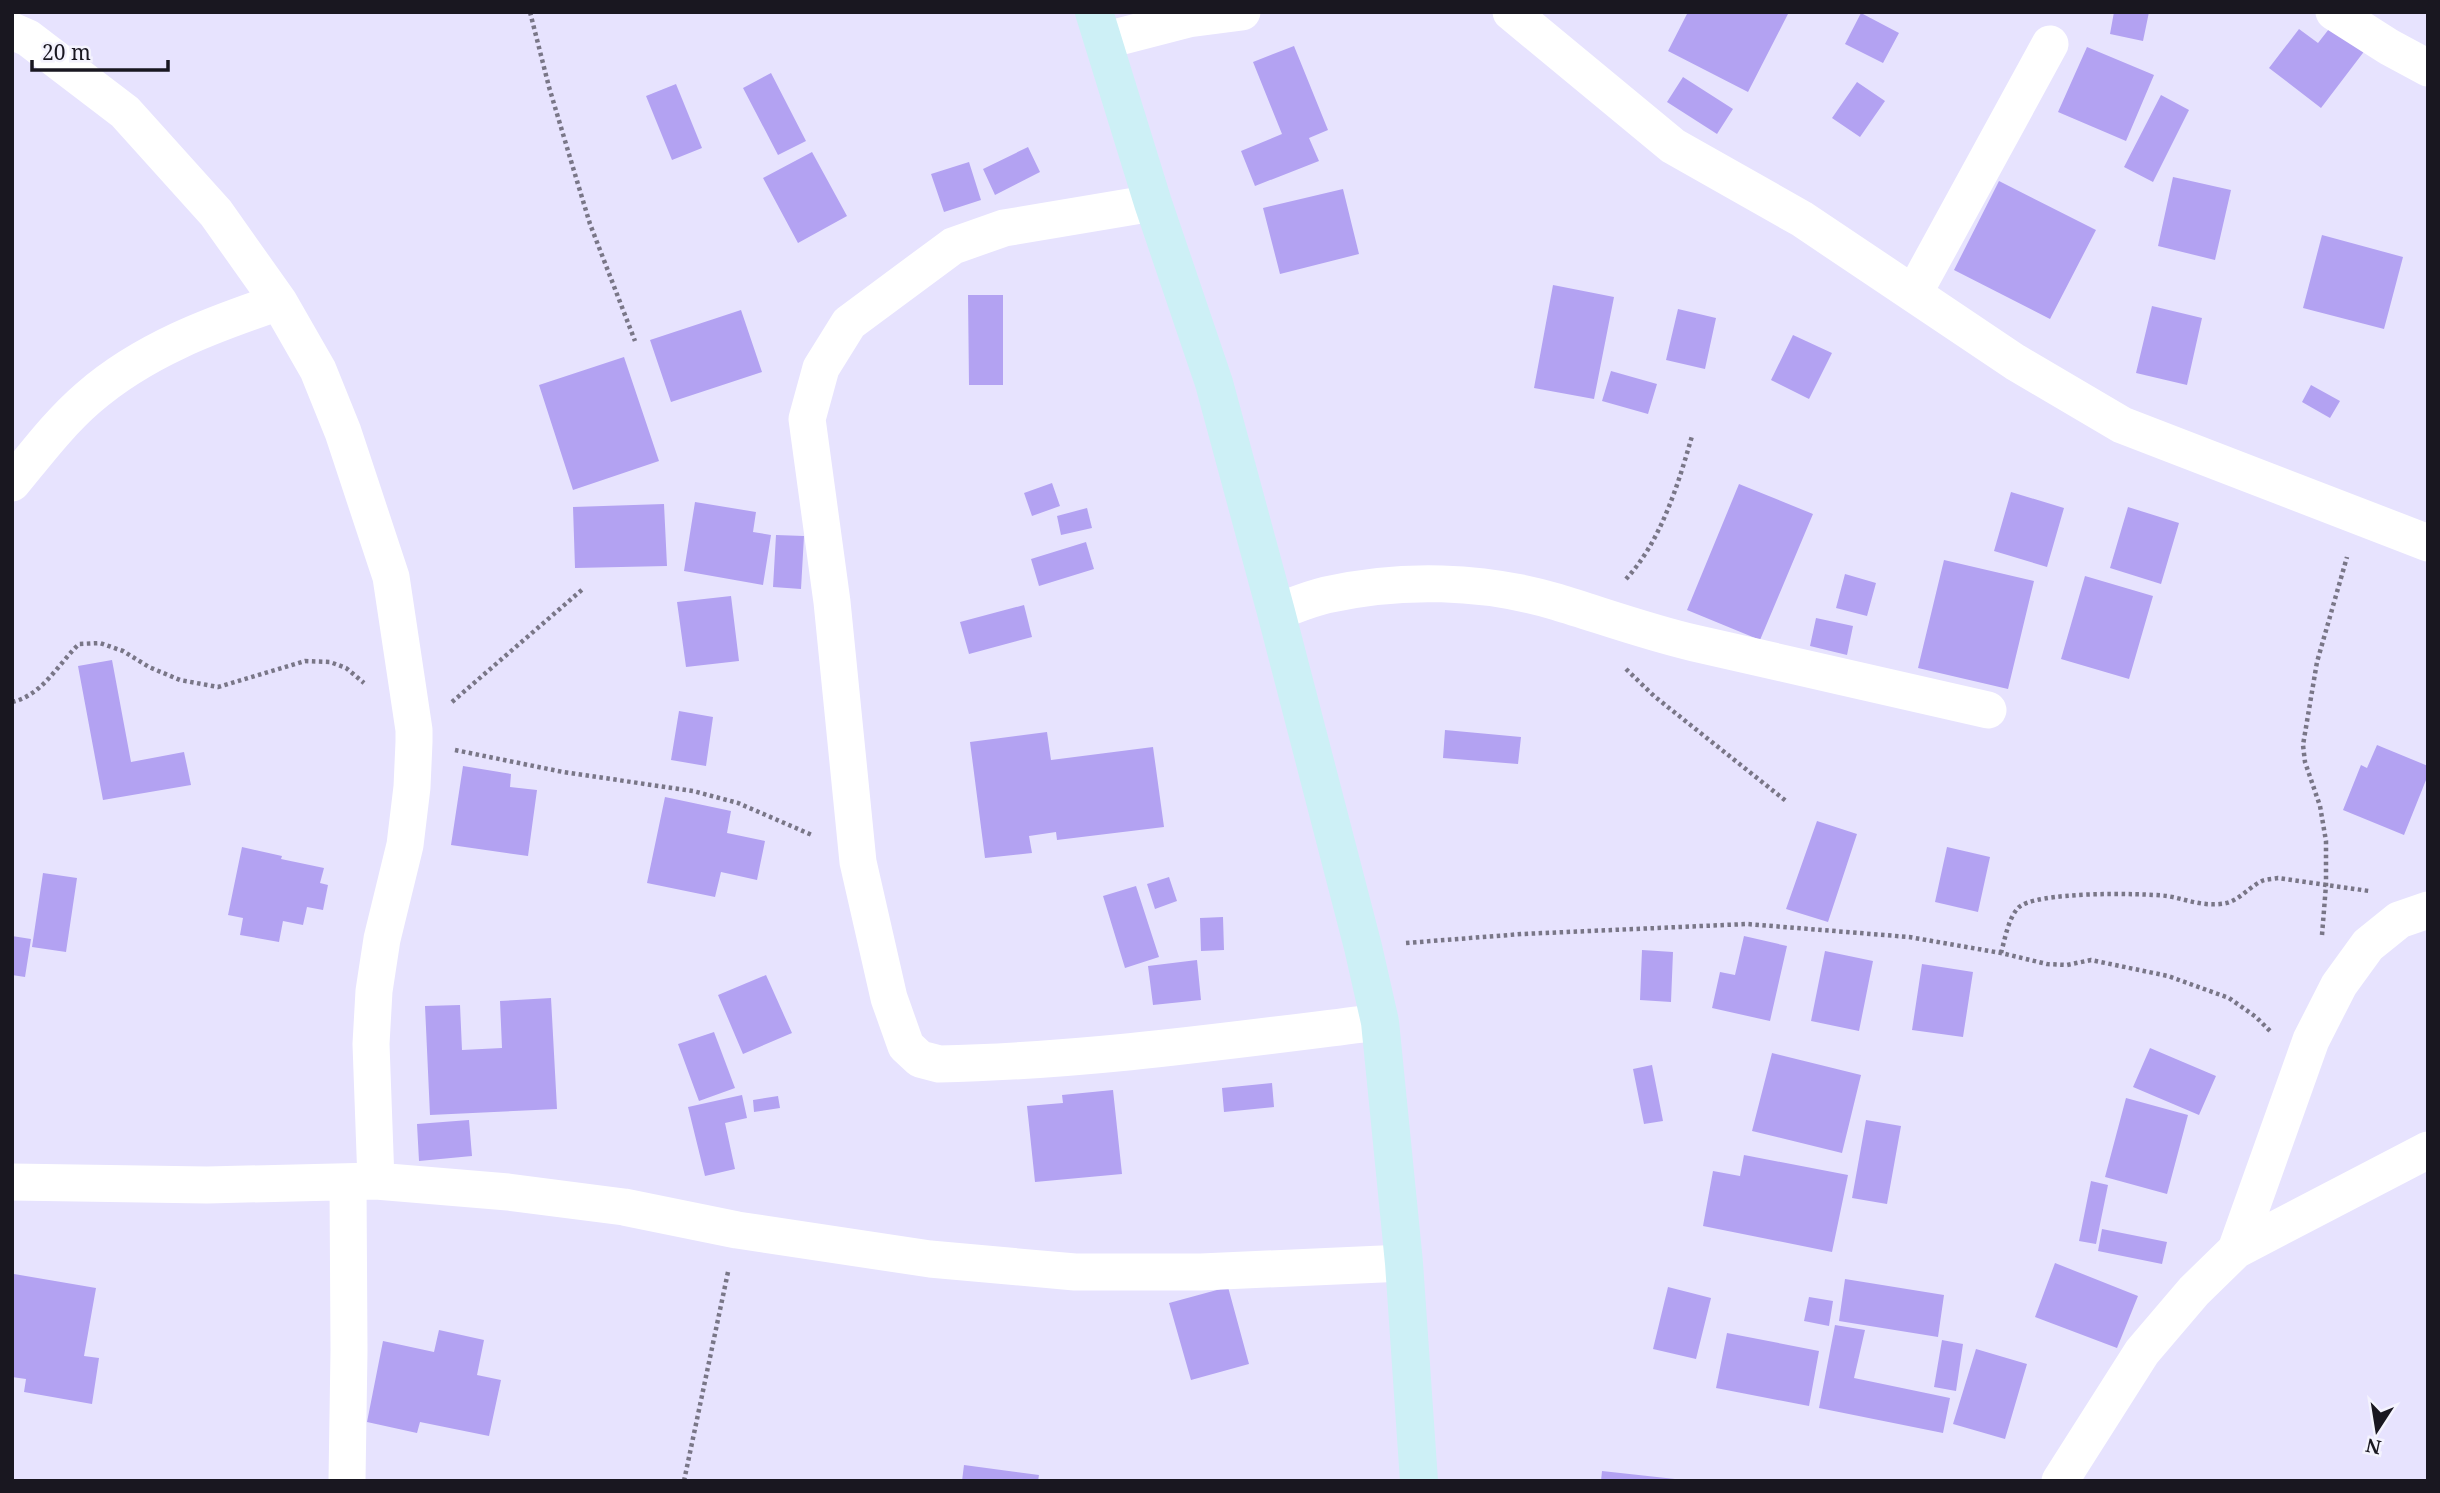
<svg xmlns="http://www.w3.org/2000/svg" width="2440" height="1493" font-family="'Noto Serif',serif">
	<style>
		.building { fill: #b3a2f2 }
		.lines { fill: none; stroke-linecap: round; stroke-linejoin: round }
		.path { stroke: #797687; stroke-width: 4.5; stroke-dasharray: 3.5 3.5; stroke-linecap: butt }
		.street { stroke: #fff; stroke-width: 37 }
		.secondary { stroke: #cdf0f6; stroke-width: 38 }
	</style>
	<rect width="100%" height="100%" fill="#e7e3fe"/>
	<path class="building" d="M1688 12H1789L1748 92 1668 51Z
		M2114 12H2149L2143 41 2110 34Z
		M1861 13 1899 33 1883 63 1845 44Z
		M2336 20 2369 45 2321 108 2269 68 2299 29 2318 43Z
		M1294 46 1328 130 1309 138 1319 161 1255 186 1241 151 1282 134 1253 62Z
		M2087 47 2154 75 2126 141 2058 112Z
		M771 73 806 141 778 155 743 88Z
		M1683 77 1733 109 1717 134 1667 102Z
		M1857 82 1885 101 1860 137 1832 118Z
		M676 84 702 148 672 160 646 96Z
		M2161 95 2189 110 2153 182 2124 167Z
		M1028 147 1040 172 995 195 983 169Z
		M812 152 847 216 798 243 763 178Z
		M969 162 981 200 944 212 931 174Z
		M2173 177 2231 190 2215 260 2158 246Z
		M1999 181 2096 230 2050 319 1954 270Z
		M1343 189 1359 254 1280 274 1263 208Z
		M2322 235 2403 257 2384 329 2303 308Z
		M1553 285 1614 297 1594 399 1534 388Z
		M968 295H1003V385H969Z
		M2152 306 2202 318 2187 385 2136 373Z
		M1678 309 1716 318 1705 369 1666 360Z
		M741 310 762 372 671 402 650 340Z
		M1793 335 1832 353 1809 399 1771 380Z
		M624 357 659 461 573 490 539 385Z
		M1611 371 1657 384 1648 414 1602 401Z
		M2311 385 2340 401 2330 418 2302 402Z
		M1052 483 1060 506 1032 516 1024 493Z
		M1739 484 1813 514 1760 640 1687 610Z
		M2011 492 2064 508 2047 567 1994 551Z
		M695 502 756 512 753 532 771 535 763 585 684 571Z
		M664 504 667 566 575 568 573 507Z
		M2128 507 2179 523 2161 584 2110 568Z
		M1087 508 1092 528 1061 535 1057 516Z
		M776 535 804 536 801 589 773 587Z
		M1086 542 1094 569 1039 586 1031 559Z
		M1944 560 2034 581 2008 689 1918 668Z
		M1845 574 1876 583 1867 616 1836 608Z
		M2085 576 2153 596 2129 679 2061 659Z
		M731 596 739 661 686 667 677 602Z
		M1024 605 1032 637 969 654 960 622Z
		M1816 618 1853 626 1847 655 1810 646Z
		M112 660 131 762 184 752 191 785 103 800 78 666Z
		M679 711 713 717 706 766 671 760Z
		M1445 730 1521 737 1518 764 1443 758Z
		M1047 732 1051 760 1153 747 1164 827 1057 840 1056 832 1029 836 1032 853 985 858 970 742Z
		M2377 745 2428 766V775L2404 835 2343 810 2361 765 2367 768Z
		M463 766 511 774 510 787 537 790 528 856 451 845Z
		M665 797 731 811 727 833 765 841 757 880 721 872 715 897 647 883Z
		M1817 821 1857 834 1828 922 1786 909Z
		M242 847 282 856 281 859 324 868 320 883 328 885 323 910 307 907 303 925 283 921 279 942 240 935 243 918 228 915Z
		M1947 847 1990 857 1978 912 1935 902Z
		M43 873 77 878 66 952 32 947Z
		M1169 877 1177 901 1155 909 1147 884Z
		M1136 886 1159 957 1125 968 1103 896Z
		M1223 917 1224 950 1201 951 1200 918Z
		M12 936 31 939 25 977 12 975Z
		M1744 936 1787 946 1770 1021 1712 1008 1720 972 1735 975Z
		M1642 950 1673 952 1671 1002 1640 1000Z
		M1825 951 1873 961 1859 1031 1811 1021Z
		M1197 960 1201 1000 1153 1005 1148 966Z
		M1922 964 1973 972 1963 1037 1912 1030Z
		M766 975 792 1033 743 1054 718 995Z
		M551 998 557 1109 430 1115 425 1006 460 1005 462 1050 502 1048 500 1001Z
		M714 1032 735 1088 699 1101 678 1044Z
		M2150 1048 2216 1076 2199 1115 2133 1087Z
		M1772 1053 1861 1075 1842 1153 1752 1131Z
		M1652 1065 1663 1121 1644 1124 1633 1069Z
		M1272 1083 1274 1107 1224 1112 1222 1088Z
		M1113 1090 1122 1174 1035 1182 1027 1106 1063 1103 1062 1095Z
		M742 1095 747 1118 725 1123 735 1169 705 1176 688 1107Z
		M778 1096 780 1108 754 1112 753 1100Z
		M2126 1098 2188 1115 2167 1194 2105 1177Z
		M469 1120 472 1156 419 1161 417 1124Z
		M1866 1120 1901 1126 1887 1204 1852 1198Z
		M1744 1155 1848 1175 1832 1252 1703 1226 1713 1171 1740 1176Z
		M2091 1181 2108 1185 2096 1244 2079 1241Z
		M2102 1229 2167 1242 2162 1264 2098 1251Z
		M2055 1263 2138 1296 2117 1348 2035 1317Z
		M14 1274 96 1288 84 1356 99 1358 92 1404 24 1392 26 1379 12 1377Z
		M1845 1279 1944 1295 1938 1337 1839 1321Z
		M1228 1287 1249 1364 1191 1380 1169 1303Z
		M1668 1287 1711 1298 1696 1359 1653 1349Z
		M1809 1297 1833 1301 1829 1326 1804 1321Z
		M1835 1325 1865 1330 1854 1378 1950 1398 1943 1433 1819 1408Z
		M439 1330 484 1340 477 1375 501 1380 489 1436 420 1422 417 1433 367 1422 383 1341 434 1352Z
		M1727 1333 1819 1351 1809 1406 1716 1388Z
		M1942 1340 1963 1344 1956 1391 1934 1387Z
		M1976 1349 2027 1364 2005 1439 1953 1424Z
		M964 1465 1039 1475 1038 1481H962Z
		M1602 1471 1675 1479V1481H1601Z"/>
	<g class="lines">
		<path class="path" d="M530 12 549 87 577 181 590 224 635 341
			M1626 579C1661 541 1678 485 1692 436
			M1626 669 1654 696 1786 801
			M12 702C43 695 58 664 79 644L100 643 123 651 149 667 180 680 218 687 305 661 330 662 346 668 364 683
			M452 702 584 588
			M455 750 563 772 693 791 738 803 812 835
			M2322 935 2326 885V841L2320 806 2305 762 2303 745 2317 662 2347 557
			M1406 943 1522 934 1747 924 1909 937 2001 953 2047 964 2067 965 2091 960 2168 976 2229 998 2256 1017 2271 1032
			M2001 953C2005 939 2008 919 2018 908 2034 891 2142 893 2167 896 2185 899 2201 906 2220 904 2238 903 2247 888 2262 881 2266 879 2273 879 2278 878L2369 891
			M684 1481 728 1272"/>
		<path class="street" d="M1511 12 1673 146 1802 219 2015 362 2122 425 2428 543
			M2334 12 2389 47 2428 68
			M12 31 28 38 125 112 216 213 279 302 318 370 343 432 391 577 414 730V742L412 787 405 845 382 939 374 991 371 1044 376 1181
			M1103 41 1188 19 1242 12
			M1153 203 1004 228 953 246 849 323 821 368 807 419 832 602 858 862 889 998 906 1046 920 1059 939 1064C1087 1061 1234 1040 1380 1022
			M1914 293 2050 44
			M12 483C36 454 59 423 88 398 143 350 211 325 279 302
			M1276 612C1293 606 1309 599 1326 595 1401 578 1483 580 1557 602 1603 616 1647 632 1694 643 1792 666 1890 687 1988 710
			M12 1182 207 1185 376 1181 508 1192 624 1207 737 1230 930 1259 1075 1272H1201L1404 1263
			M2236 1250 2311 1040 2339 985 2368 945 2399 920 2428 910
			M347 1481 349 1350 348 1183
			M2060 1481 2142 1352 2194 1291 2236 1250 2428 1150"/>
		<path class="secondary" d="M1094 12 1153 203 1214 383 1276 612 1363 947 1380 1022 1404 1263 1419 1481"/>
	</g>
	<rect width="2440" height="1493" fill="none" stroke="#191720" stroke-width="28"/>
	<g transform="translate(2377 1430) rotate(192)" stroke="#f4f3fe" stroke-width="5" paint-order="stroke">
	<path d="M0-5L12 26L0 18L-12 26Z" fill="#191720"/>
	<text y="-10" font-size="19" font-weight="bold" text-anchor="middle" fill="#191720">N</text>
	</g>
	<path d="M32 60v10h136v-10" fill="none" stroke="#191720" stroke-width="3.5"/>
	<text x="42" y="60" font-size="21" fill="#191720" stroke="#f4f3fe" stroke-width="5" paint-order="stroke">20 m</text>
</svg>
